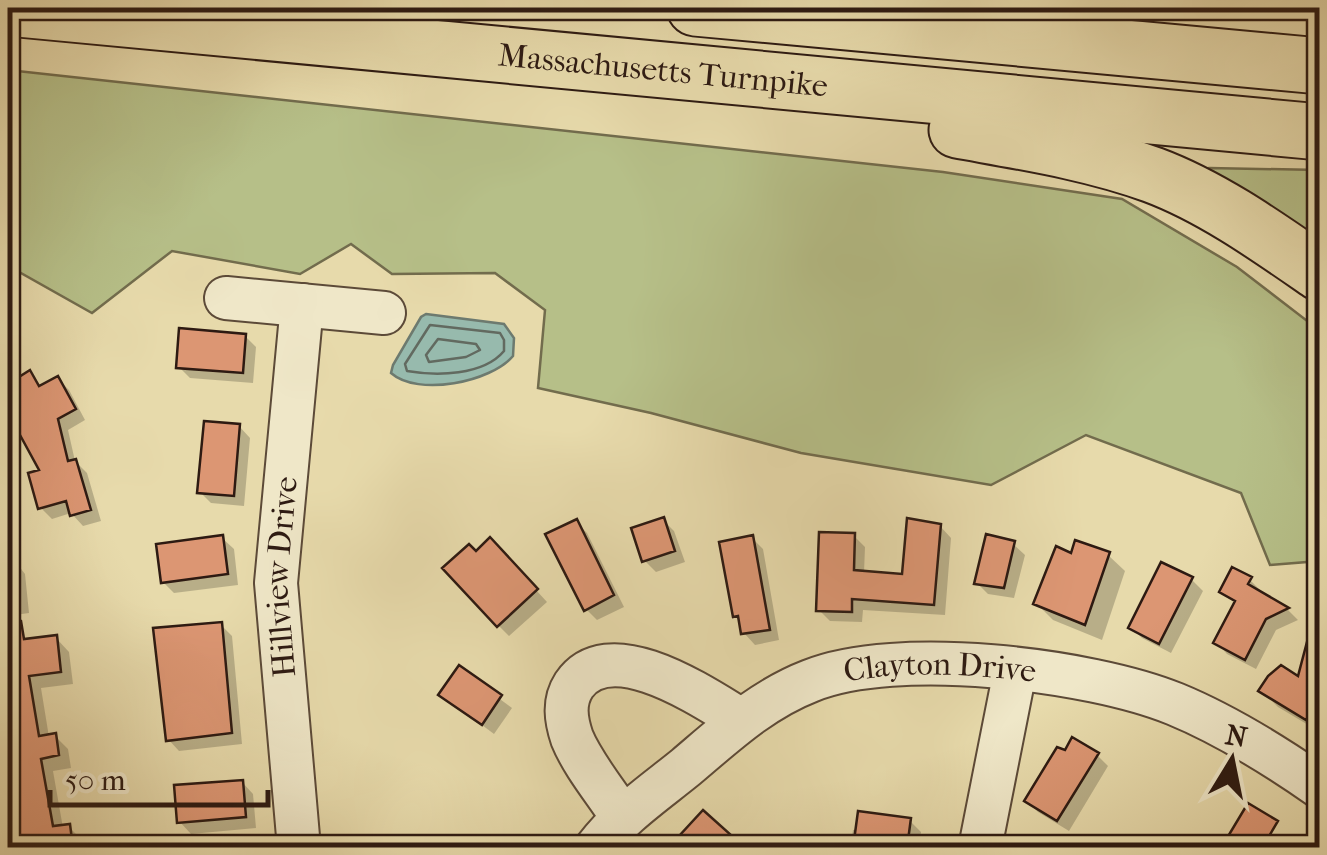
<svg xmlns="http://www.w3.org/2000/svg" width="1327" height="855" font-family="'IM FELL French Canon',serif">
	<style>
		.green { fill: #b6bf88; stroke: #726c4d; stroke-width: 2.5 }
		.water { fill: #97baad; stroke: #6d7a6f; stroke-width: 2.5 }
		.shadow { fill: #0003 }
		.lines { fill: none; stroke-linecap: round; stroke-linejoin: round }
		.shore { stroke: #626a60; stroke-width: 2.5 }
		.building { fill: #dc9673; stroke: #2d1a12; stroke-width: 2.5 }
		.minor-casing { stroke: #5c4a38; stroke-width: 46 }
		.highway-casing { stroke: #2d1a12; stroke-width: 59 }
		.minor { stroke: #efe7c8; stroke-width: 42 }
		.highway { stroke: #e7daab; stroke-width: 55 }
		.labels { text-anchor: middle; stroke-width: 8; stroke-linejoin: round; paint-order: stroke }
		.street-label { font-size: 32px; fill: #2d1a12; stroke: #efe7c8 }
	</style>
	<rect width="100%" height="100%" fill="#e7daab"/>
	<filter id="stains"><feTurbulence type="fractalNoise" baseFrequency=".002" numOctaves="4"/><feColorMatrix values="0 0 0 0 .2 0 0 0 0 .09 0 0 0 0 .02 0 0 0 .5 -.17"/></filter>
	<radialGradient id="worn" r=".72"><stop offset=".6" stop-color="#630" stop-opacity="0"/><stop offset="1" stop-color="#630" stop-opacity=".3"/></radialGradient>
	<path class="green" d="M8 70 943 172 1122 199 1237 267 1319 330V561L1270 565 1241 493 1086 435 991 485 801 453 651 413 538 388 545 310 495 273 392 274 351 244 300 274 172 251 92 313 19 272 8 271Z
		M1209 168 1319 170V248L1204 170Z"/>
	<path class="water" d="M426 314 504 324 514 338 513 356C491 382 418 397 391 373L393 365 421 317Z"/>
	<path class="shadow" d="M245 336 256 347 253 383 190 378 179 367Z
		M30 374 42 387 58 379 69 390 85 420 68 430 75 461 87 473 101 521 83 526 71 513 52 519 40 507 43 472 8 408V386Z
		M239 426 250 438 244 506 211 503 200 492Z
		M663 520 674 531 685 562 656 572 644 560Z
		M576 522 587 533 624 607 597 620 586 609Z
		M940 526 951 538 945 615 863 610 862 622 830 621 819 610 854 536 865 547 864 573 904 577Z
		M222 538 234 549 238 585 174 593 163 582Z
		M752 538 763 549 779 640 755 645 744 633 742 623 735 616Z
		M1013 544 1025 555 1014 598 988 594 977 583Z
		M8 552 25 574 29 613 8 616Z
		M501 552 547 602 509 636 498 625 476 554Z
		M1108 555 1125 571 1102 640 1053 620 1036 603 1073 556Z
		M1192 580 1203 591 1171 653 1142 638 1131 627Z
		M1250 580 1261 591 1260 594 1288 610 1298 620 1276 630 1256 669 1227 654 1216 642 1236 604 1222 592Z
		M221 625 232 636 242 744 179 751 168 739Z
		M1320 633V732L1278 707 1262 691 1299 680Z
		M56 638 69 652 73 684 41 688 49 737 55 736 68 749 71 768 53 771 63 828 69 827 82 840 83 848H23L8 749V642Z
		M459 669 512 708 494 734 442 695Z
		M1097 755 1108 766 1069 831 1038 812 1027 801Z
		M242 782 253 794 256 828 191 834 180 822Z
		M703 813 740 848H671Z
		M909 820 921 832 920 840 927 848H850L853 830Z"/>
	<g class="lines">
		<path class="shore" d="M430 325 500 333 504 340V351C483 376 436 376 407 371L405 364Z
			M438 339 476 344 480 350 466 357 429 362 426 355Z"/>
	</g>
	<path class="building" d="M179 328 246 334 243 373 176 368Z
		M30 370 39 386 58 376 76 409 58 419 68 461 76 459 91 510 70 516 66 501 38 509 28 473 39 470 8 413V384Z
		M204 421 240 424 234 496 197 493Z
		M664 517 675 551 642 562 631 528Z
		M907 518 941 524 934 605 852 599V612L816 611 819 532 855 533 854 570 902 574Z
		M577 519 614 595 584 611 545 534Z
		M986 534 1015 541 1004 588 974 584Z
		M223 535 228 574 161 583 156 544Z
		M753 535 770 630 741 634 738 616 733 617 719 542Z
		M490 537 538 589 497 627 442 568 469 544 476 551Z
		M1075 540 1110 552 1085 625 1033 604 1056 546 1071 553Z
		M1161 562 1193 577 1159 644 1128 628Z
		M1232 567 1252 577 1248 584 1289 608 1266 619 1245 660 1213 643 1235 601 1219 592Z
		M21 621 24 639 57 635 61 672 29 676 39 736 56 733 59 755 41 759 53 826 70 824 73 848H8V832L16 831 17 815 8 761V622Z
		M222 622 232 733 166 741 153 628Z
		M1312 623 1320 624V699L1306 720 1258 691 1268 676 1281 665 1298 676Z
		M459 665 502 695 482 725 438 695Z
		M1072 737 1099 753 1057 821 1024 801 1057 747 1065 750Z
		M243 780 246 817 177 823 174 785Z
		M1248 803 1278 821 1262 848H1221Z
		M703 810 731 835 720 848H668Z
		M858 811 911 818 907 848H853Z"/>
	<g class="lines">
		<defs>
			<g id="minor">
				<path d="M226 298 384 313"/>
				<path d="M622 817C606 792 583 765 572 738 566 720 563 702 574 685 610 633 703 697 741 720"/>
				<path id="s1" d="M299 848 276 583 302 305"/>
				<path id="s2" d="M596 848C621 815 654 793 686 767 725 734 761 700 810 681 896 646 1089 669 1175 704 1226 725 1274 755 1320 787"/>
				<path d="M980 848 1015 671"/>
			</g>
			<g id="highway">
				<path id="s3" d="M8 8 1320 132"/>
				<path d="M695 8 1320 66"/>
				<path d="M957 130C1023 142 1090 152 1153 175 1212 197 1268 237 1320 273"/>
			</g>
		</defs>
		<use href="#minor" class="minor-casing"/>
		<use href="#highway" class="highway-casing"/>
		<use href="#minor" class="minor"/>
		<use href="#highway" class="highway"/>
	</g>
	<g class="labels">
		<g class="street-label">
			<text dy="11" stroke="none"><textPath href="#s3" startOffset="658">Massachusetts Turnpike</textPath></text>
			<text dy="11" stroke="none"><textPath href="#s1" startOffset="272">Hillview Drive</textPath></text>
			<text dy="11" stroke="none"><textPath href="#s2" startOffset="405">Clayton Drive</textPath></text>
		</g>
	</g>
	<rect width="1327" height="855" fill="none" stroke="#e7daab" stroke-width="40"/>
	<rect x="10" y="10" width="1307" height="835" fill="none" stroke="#2d1a12" stroke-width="5"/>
	<rect x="20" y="20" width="1287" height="815" fill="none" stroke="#2d1a12" stroke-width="2.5"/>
	<g transform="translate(1232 760) rotate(10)" stroke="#efe7c8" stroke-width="8" paint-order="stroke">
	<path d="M0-8L18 38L0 25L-18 38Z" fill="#2d1a12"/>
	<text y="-15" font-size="28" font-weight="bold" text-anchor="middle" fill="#2d1a12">N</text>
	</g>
	<path d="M50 790v15h218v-15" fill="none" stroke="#2d1a12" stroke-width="5"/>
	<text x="65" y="790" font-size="30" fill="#2d1a12" stroke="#efe7c8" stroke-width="8" paint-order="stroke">50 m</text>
	<rect width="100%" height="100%" filter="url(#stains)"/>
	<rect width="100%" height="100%" fill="url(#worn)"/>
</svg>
